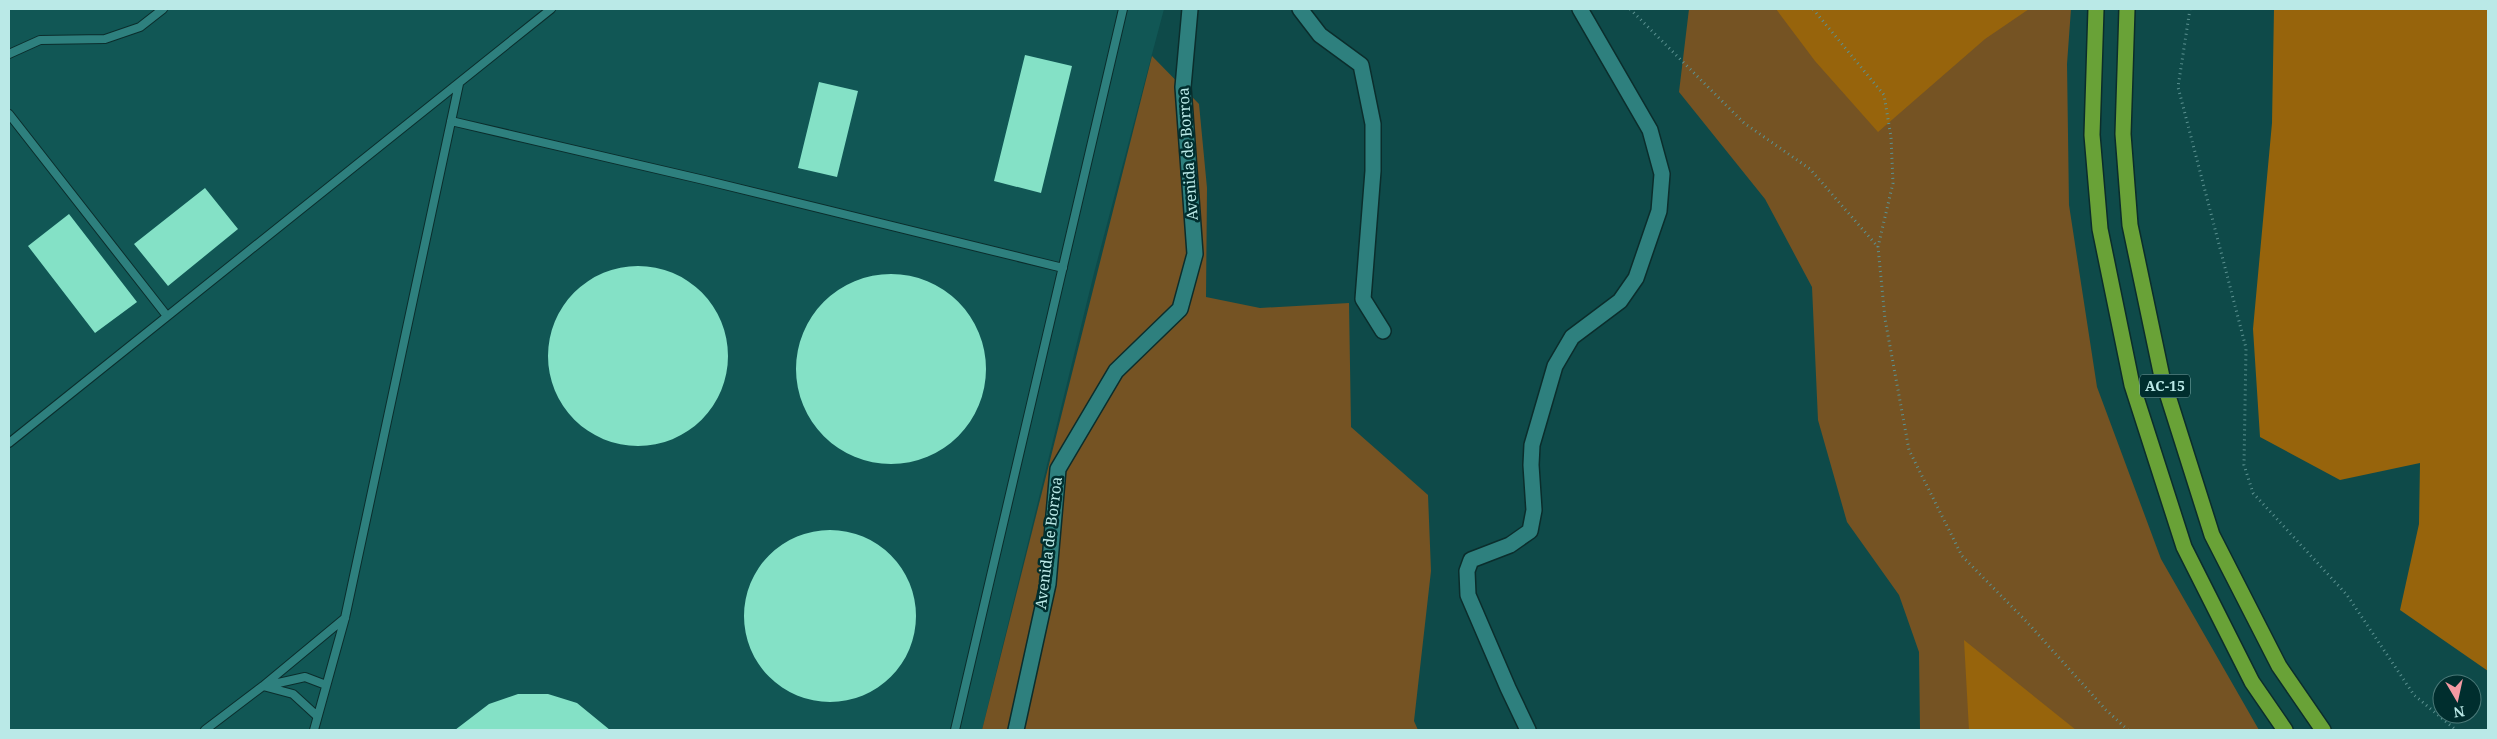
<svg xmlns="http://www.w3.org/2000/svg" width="2497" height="739" font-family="'Noto Serif',serif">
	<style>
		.built { fill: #115755 }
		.green { fill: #755323 }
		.forest { fill: #97640c }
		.building { fill: #84e1c6 }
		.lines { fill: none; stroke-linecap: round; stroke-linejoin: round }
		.lane-casing { stroke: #0b2d2c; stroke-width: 10 }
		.street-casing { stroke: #0b2d2c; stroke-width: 18 }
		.highway-casing { stroke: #0b2d2c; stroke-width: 18 }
		.path { stroke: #5c9291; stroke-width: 3; stroke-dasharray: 1 4; stroke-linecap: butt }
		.lane { stroke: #2e807e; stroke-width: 8 }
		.street { stroke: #2e807e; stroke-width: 15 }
		.highway { stroke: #69a237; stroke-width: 15 }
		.labels { text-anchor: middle; stroke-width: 5; stroke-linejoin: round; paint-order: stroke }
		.shield { fill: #002e2e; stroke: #82b1b0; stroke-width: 1 }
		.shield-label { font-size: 14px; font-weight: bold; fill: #bae9e7 }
		.street-label { font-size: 15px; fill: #bae9e7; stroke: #002e2e }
	</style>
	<rect width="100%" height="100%" fill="#0e4a49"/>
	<path class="built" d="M9 9H1164L1094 273 982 730H9Z"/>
	<path class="green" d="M1689 9H2071L2067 64 2069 205 2097 387 2161 559 2259 730H1920L1919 652 1899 595 1847 522 1818 420 1812 287 1765 199 1679 92Z
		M1152 56 1199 104 1207 188 1206 297 1260 308 1349 303 1351 427 1428 495 1431 571 1414 721 1418 730H982Z"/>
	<path class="forest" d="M1776 9H2029L1985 39 1878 132 1815 61Z
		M2274 9H2488V671L2400 610 2419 524 2420 463 2340 480 2260 437 2253 329 2272 123Z
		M1964 640 2076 730H1969Z"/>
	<path class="building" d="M1025 55 1072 66 1041 193 994 181Z
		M819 82 858 91 837 177 798 168Z
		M205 188 238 229 168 286 134 244Z
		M69 214 137 302 95 333 28 246Z
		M548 356a90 90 0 1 1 180 0a90 90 0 1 1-180 0Z
		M796 369a95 95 0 1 1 190 0a95 95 0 1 1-190 0Z
		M744 616a86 86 0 1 1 172 0a86 86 0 1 1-172 0Z
		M518 694H548L577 703 610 730H455L489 704Z"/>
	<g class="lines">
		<defs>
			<path id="lane" d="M9 54 40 40 105 39 140 27 163 9
				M9 114 167 316
				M451 121 704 180 1063 268
				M9 443 551 9
				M263 686 345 618
				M265 686 305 677 326 685
				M205 730 263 686 293 694 317 716
				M314 730 345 618 459 84
				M955 730 1123 9"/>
			<path id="street" d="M1300 9 1320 35 1361 65 1373 124V171L1363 299 1383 331
				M1016 730 1048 584 1058 469 1116 371 1180 309 1195 254 1183 87 1190 9
				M1528 730 1508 688 1468 595 1467 571 1471 560 1510 545 1530 531 1534 510 1531 465 1532 445 1555 366 1572 337 1620 301 1636 278 1659 211 1662 174 1650 130 1580 9"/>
			<path id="highway" d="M2096 9 2092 135 2100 229 2132 385 2184 547 2252 682 2285 730
				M2127 9 2123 134 2130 225 2162 377 2212 535 2279 666 2323 730"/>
		</defs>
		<use href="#lane" class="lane-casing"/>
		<use href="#street" class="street-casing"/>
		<use href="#highway" class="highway-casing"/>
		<path class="path" d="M1630 9 1744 123 1810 169 1878 247
			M1813 9 1884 95 1891 137 1893 183 1878 247 1885 319 1909 450 1962 556 2026 621 2106 710 2128 730
			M2190 9 2178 87 2246 348 2244 465 2253 493 2347 595 2414 695 2456 730"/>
		<use href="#lane" class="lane"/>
		<use href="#street" class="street"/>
		<use href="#highway" class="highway"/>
	</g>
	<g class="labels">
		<rect class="shield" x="2140" y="374.5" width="50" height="23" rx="4"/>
		<g class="shield-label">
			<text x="2165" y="391">AC-15</text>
		</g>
		<g class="street-label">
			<text transform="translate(1188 154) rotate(-94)" y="5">Avenida de Borroa</text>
			<text transform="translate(1049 543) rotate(-83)" y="5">Avenida de Borroa</text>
		</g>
	</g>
	<rect width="2497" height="739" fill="none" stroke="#bae9e7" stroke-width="20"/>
	<g transform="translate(2457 699) rotate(171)"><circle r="24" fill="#002e2e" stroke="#4a7978"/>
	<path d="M0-4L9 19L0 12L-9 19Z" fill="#f49aa3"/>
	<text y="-8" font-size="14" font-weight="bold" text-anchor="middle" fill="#bae9e7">N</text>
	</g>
</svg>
